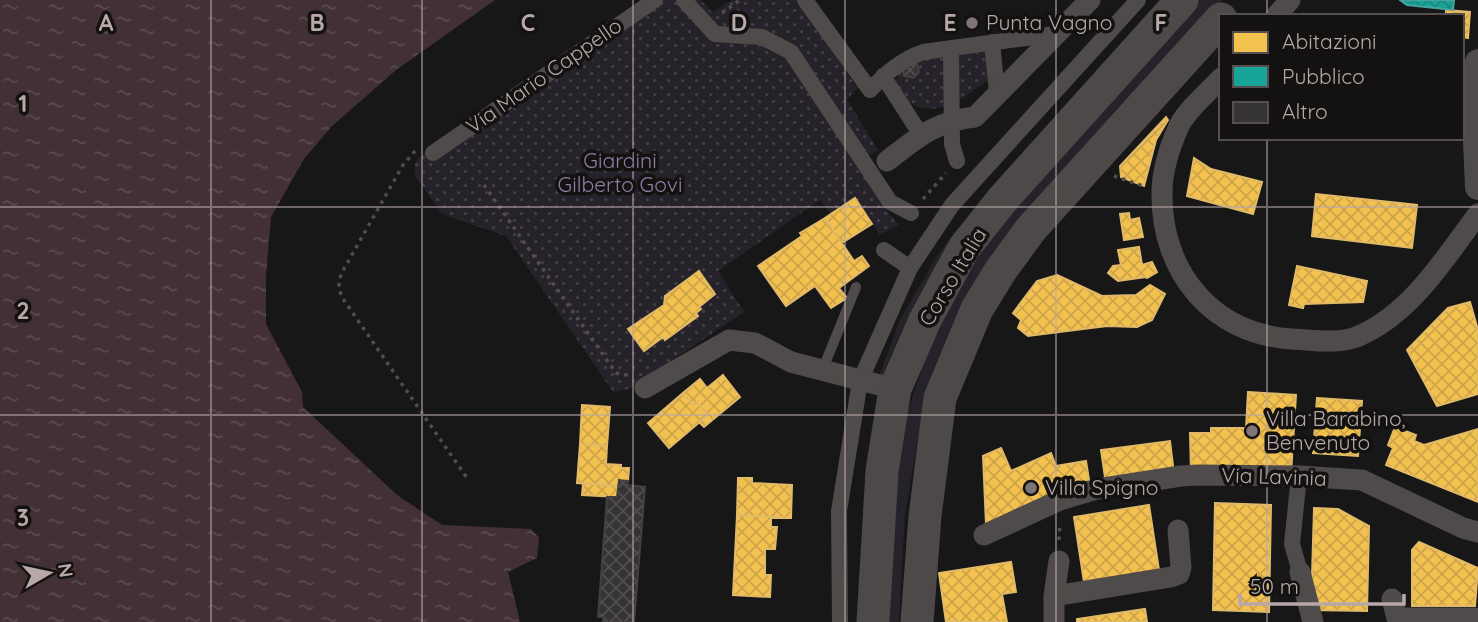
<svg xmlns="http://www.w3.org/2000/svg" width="1478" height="622" font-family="Quicksand,sans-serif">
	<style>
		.grass { fill: #26222a }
		.park { fill: url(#park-dots) }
		.water { fill: url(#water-ripples) }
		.homes { fill: url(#homes-cross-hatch); stroke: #e1ba69; stroke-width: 2 }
		.public { fill: url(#public-cross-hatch); stroke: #47a49d; stroke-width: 2 }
		.building { fill: url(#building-cross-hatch); stroke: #43403f; stroke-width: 2 }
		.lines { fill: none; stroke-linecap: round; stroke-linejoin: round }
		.path { stroke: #524d4d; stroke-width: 3.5; stroke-dasharray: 3.5 5; stroke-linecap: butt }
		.service { stroke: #504b4b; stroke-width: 10 }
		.pedestrian { stroke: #504b4b; stroke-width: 16 }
		.minor { stroke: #504b4b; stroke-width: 21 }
		.tertiary { stroke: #504b4b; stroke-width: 26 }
		.primary { stroke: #4c4948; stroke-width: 33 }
		.grid { fill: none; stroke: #b8a8a9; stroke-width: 2; stroke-opacity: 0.55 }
		.poi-dot { fill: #807576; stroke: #131211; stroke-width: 2.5 }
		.labels { text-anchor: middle; stroke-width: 7; stroke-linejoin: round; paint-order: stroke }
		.poi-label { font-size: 21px; fill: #b8a8a9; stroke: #131211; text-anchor: start }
		.street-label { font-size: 21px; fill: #b8a8a9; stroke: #131211 }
		.park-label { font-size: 21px; fill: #8b7fa4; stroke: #131211 }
		.grid-label { font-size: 23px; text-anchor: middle; font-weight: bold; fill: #b8a8a9; stroke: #131211; stroke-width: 7; stroke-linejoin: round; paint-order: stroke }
	</style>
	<defs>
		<pattern id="park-dots" width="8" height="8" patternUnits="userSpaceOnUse" patternTransform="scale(1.75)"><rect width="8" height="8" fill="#26222a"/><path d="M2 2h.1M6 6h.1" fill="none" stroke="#433f46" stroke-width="1.8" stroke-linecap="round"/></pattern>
		<pattern id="water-ripples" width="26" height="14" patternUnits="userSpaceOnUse" patternTransform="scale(1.75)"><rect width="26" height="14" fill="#423035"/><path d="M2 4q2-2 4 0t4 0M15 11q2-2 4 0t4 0" fill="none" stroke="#5b4b4f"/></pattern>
		<pattern id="homes-cross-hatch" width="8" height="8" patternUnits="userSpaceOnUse" patternTransform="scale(1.75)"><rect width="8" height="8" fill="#f2c14e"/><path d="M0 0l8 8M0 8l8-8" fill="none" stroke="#cda449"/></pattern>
		<pattern id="public-cross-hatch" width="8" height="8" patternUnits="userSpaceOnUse" patternTransform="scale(1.75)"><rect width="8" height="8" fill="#17a398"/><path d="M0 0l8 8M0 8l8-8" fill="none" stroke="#1f877f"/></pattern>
		<pattern id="building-cross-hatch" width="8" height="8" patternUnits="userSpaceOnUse" patternTransform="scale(1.75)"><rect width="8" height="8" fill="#353333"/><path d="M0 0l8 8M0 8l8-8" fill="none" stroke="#504e4e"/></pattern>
	</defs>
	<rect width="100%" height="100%" fill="#171717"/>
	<path class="grass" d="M1199 0H1222L1151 79 930 396 917 443 905 515 899 622H888L899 456 904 427 914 392 937 325 950 297 1012 207Z
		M958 228 961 230C925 277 902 328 880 382L877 381 900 320 937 256Z"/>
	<path class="park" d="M645 0H701L712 12 732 0H798L857 88 847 100 878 150 866 158 894 199 884 208 899 225 880 235 855 199 831 214 820 200 718 271 744 312 629 389 613 392 506 236 442 214 415 175V164L421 155Z
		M989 48 992 78 955 103 956 52Z
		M947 53 948 105C925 114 904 106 895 83 905 55 921 57 947 53Z"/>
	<path class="water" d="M0 0H495L396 70 331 127 304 159 271 217 266 276V324L302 392 303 407 397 495 442 525 531 529 539 538 537 558 508 572 520 622H0Z"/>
	<path class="homes" d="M1446 10 1470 12 1468 38 1462 37V16H1446Z
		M1166 117 1168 120 1156 140 1144 186 1121 177 1120 166Z
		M1194 158 1211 169 1262 182 1253 214 1187 196Z
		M1316 194 1417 205 1412 248 1312 236Z
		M855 198 872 224 842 243 825 218Z
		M1129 213 1130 220 1139 218 1143 237 1124 240 1120 214Z
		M825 218 854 261 862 256 869 266 839 288 847 298 831 308 815 286 786 306 758 266 802 236 800 233Z
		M1139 247 1142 265 1152 262 1157 272 1147 278 1146 277 1118 281 1108 273 1113 266 1121 265 1118 250Z
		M1297 266 1367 281 1363 302 1304 304 1303 308 1289 305Z
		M699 271 715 294 699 307 701 309 696 313 698 316 665 340 663 337 644 351 628 329 664 305 665 296Z
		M1057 275 1102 296 1136 295 1150 285 1165 294 1152 320 1137 327 1107 326 1028 336 1018 328 1021 320 1013 313 1037 281Z
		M1470 302 1478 330V394L1437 406 1407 350 1448 308Z
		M723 375 740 397 704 427 699 422 708 415 697 402 693 405 683 393 700 379 707 388Z
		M1248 392 1296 395 1291 474 1191 472 1190 433H1211V428H1246Z
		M683 393 693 405 697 402 708 415 669 448 648 423Z
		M1317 398 1362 401 1358 456 1313 453Z
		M582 405 610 407 607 446 580 444Z
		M1395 427 1416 435 1414 441 1424 445 1478 429V502L1386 465 1393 448 1388 445Z
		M1170 441 1174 474 1106 484 1101 450Z
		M580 444 607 446 606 464 621 465V468H629L628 481 619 480 618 486 577 483Z
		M1001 448 1011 471 1051 453 1056 466 1086 461 1090 486 986 524 983 456Z
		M738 478H752V483L792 485 791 518 737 515Z
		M583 483 618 486 617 497 582 495Z
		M1215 503 1271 505 1269 612 1213 610Z
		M1149 505 1159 570 1084 582 1074 517Z
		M1314 508 1338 509 1369 526 1367 611 1311 610Z
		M737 515 771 517V527H777L775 549H765V575H771L770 597 733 595Z
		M1419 542 1478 568 1475 606H1412V550Z
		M1011 562 1016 592 1002 594 1007 622H946L939 573Z
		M1145 609 1147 622H1077V619Z"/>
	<path class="public" d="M1400 0H1454L1453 10 1407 5Z"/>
	<path class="building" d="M908 62 917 64 919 72 913 78 904 76 902 68Z
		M619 480 628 481 627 485 645 487 634 622H603L604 617H598L607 497H617Z"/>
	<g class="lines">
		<path class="path" d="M722 13 740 0
			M415 151 403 165 341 274 339 285 341 296 467 478
			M1114 176 1143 186
			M484 185 616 373 626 375 629 374
			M923 199 946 173
			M1059 540 1060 523"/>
		<path class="service" d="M822 371 856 287"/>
		<path class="pedestrian" d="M684 0 715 34 762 37 791 52 890 202 911 213
			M805 0 870 90C886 73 901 60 923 52L1055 34
			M992 42 997 93
			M951 48 952 144 957 161
			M883 76 921 135
			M433 153 655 0
			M884 250 910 268
			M1299 476 1292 544 1300 572
			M840 622 839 511 860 381 910 268 952 205 1138 0"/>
		<path class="minor" d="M1276 16 1290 0
			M1221 78C1209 91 1186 111 1179 126 1170 146 1162 171 1162 193 1161 272 1212 334 1292 339 1314 340 1341 345 1361 335 1412 312 1445 258 1478 214
			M887 161C918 137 936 121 975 117L1090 0
			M645 388 729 340 755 343 791 362 895 389
			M984 535 1060 500 1097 489 1181 476 1199 475 1299 476 1362 480 1463 528 1478 532
			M1300 572 1313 622
			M1054 596 1171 577 1179 574 1181 567 1178 530
			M1392 599 1397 618H1475
			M1054 622V596L1059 561"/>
		<path class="tertiary" d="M1478 62 1474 95 1478 187"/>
		<path class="primary" d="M873 622 882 471 895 389 925 320 964 248 1002 200 1182 0
			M917 622 925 516 940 398 977 309 1001 270 1031 229 1221 19"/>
	</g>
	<path class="grid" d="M211 0V622M422 0V622M633 0V622M845 0V622M1056 0V622M1267 0V16M1267 138V622M0 207H1478M0 415H1478"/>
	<g class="poi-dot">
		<circle cx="972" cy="23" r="7"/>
		<circle cx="1252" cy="431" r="7"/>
		<circle cx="1031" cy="488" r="7"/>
	</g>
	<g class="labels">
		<g class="poi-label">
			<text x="986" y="30">Punta Vagno</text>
			<text x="1266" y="426">Villa Barabino,<tspan x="1266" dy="24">Benvenuto</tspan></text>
			<text x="1045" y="495">Villa Spigno</text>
		</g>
		<g class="street-label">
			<text transform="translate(544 76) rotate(-35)" y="7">Via Mario Cappello</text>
			<text transform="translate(953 277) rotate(-59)" y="7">Corso Italia</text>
			<text transform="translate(1274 477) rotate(2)" y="7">Via Lavinia</text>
		</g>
		<g class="park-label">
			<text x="620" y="168">Giardini<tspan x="620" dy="24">Gilberto Govi</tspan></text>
		</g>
	</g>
	<g class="grid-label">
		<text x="106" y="31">A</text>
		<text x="317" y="31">B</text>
		<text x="528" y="31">C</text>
		<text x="739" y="31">D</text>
		<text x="950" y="31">E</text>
		<text x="1161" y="31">F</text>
		<text x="23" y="112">1</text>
		<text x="23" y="319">2</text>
		<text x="23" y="526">3</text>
	</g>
	<rect x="1219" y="14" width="245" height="126" fill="#131211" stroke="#554e4e" stroke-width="2"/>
	<rect x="1233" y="32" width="35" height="21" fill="#f2c14e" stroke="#554e4e" stroke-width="2"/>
	<text x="1282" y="49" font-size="21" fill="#b8a8a9">Abitazioni</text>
	<rect x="1233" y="66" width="35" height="21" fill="#17a398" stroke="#554e4e" stroke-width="2"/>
	<text x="1282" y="84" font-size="21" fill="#b8a8a9">Pubblico</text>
	<rect x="1233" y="102" width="35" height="21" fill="#353333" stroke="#554e4e" stroke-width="2"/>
	<text x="1282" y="119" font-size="21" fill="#b8a8a9">Altro</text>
	<g transform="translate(49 573) rotate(81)" stroke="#131211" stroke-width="5" paint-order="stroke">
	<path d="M0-5L12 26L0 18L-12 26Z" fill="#b8a8a9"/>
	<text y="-10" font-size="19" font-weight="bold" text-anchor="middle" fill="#b8a8a9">N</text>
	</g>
	<path d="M1240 594v10h164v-10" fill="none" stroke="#b8a8a9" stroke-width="3.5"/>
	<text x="1250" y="594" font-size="21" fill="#b8a8a9" stroke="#131211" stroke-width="5" paint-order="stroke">50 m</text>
</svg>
